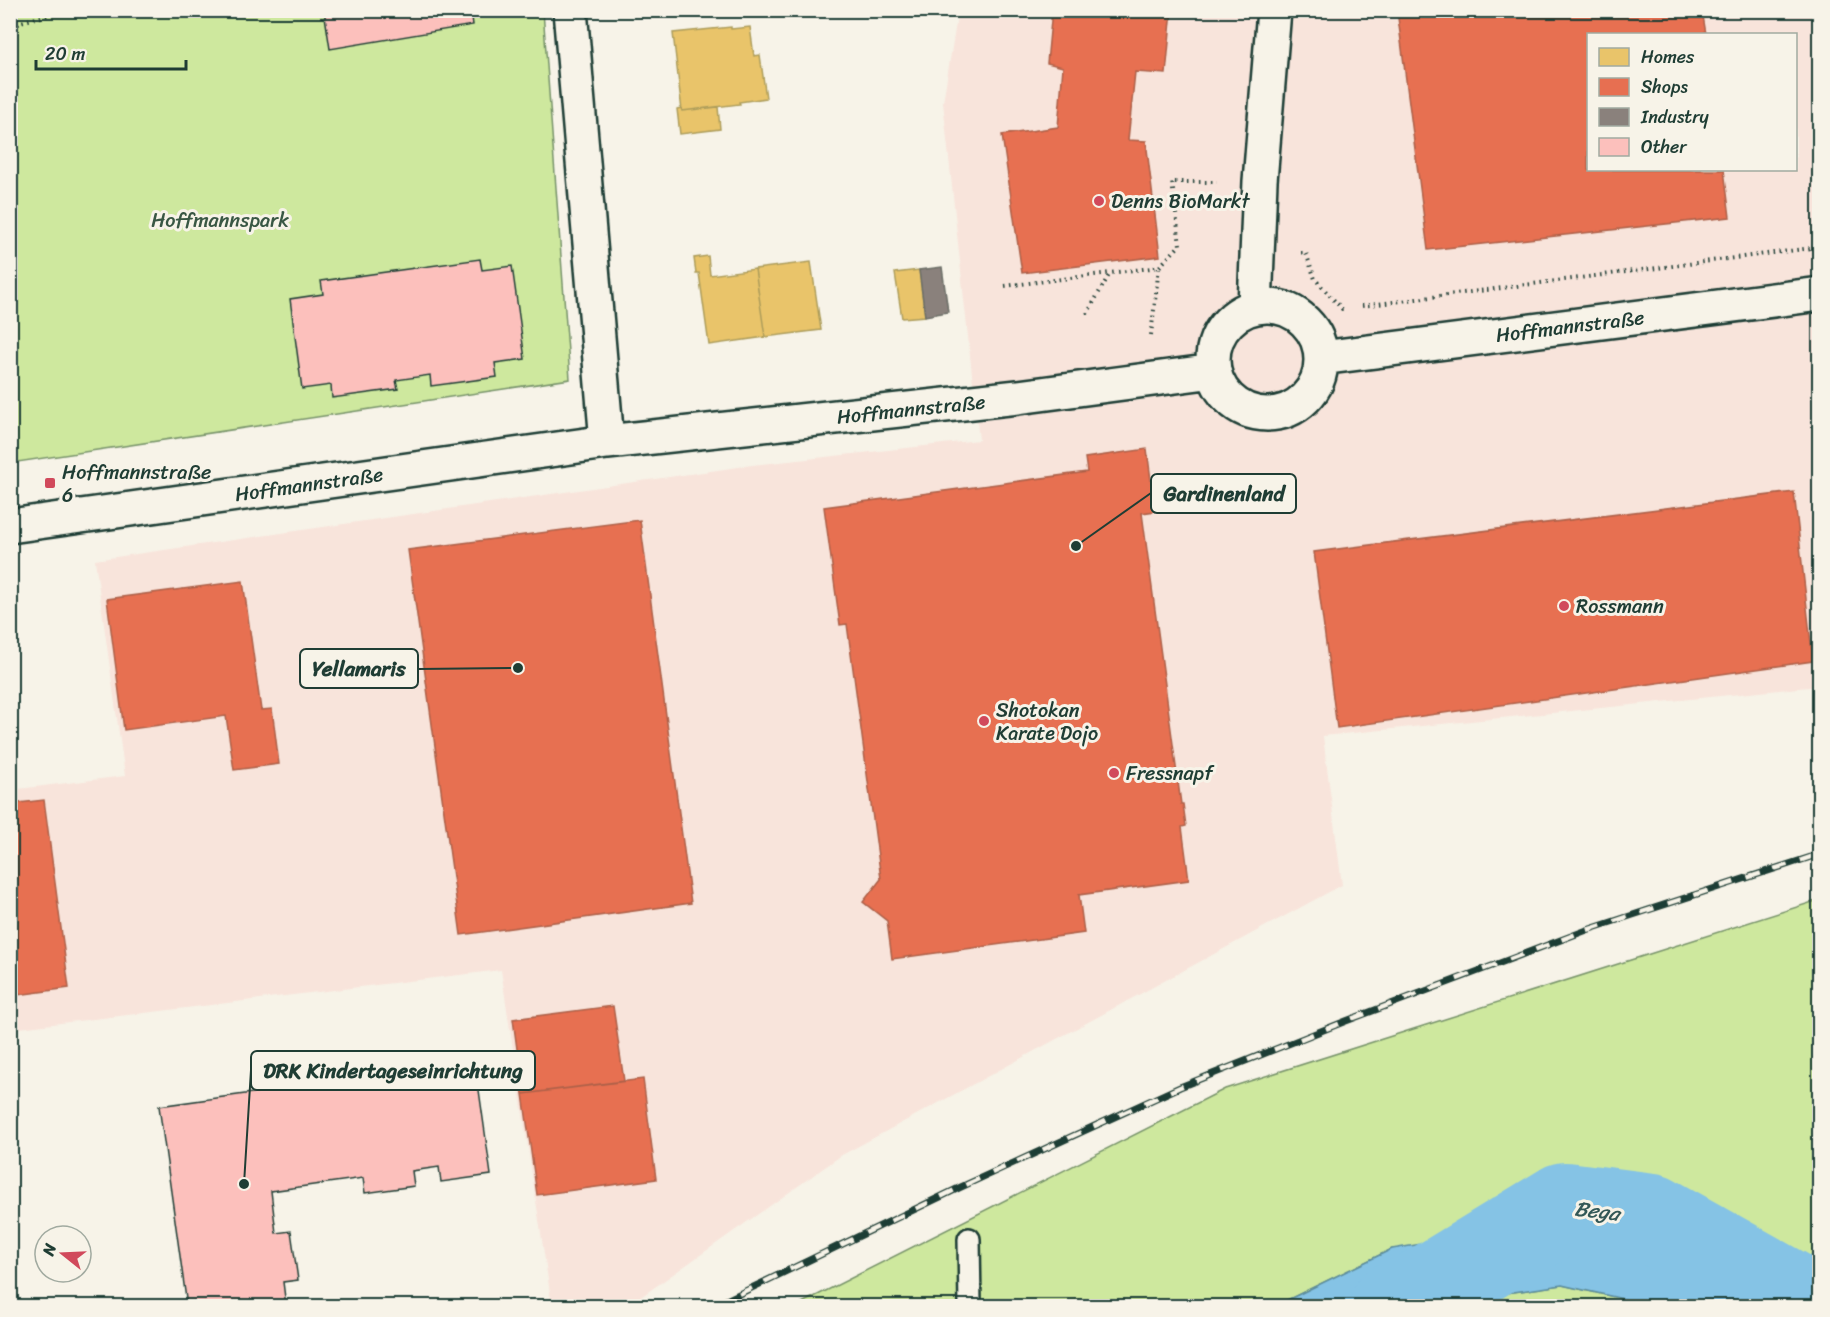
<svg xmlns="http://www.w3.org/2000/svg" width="1830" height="1317" font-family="Sriracha,sans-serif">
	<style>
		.built { fill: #f8e4db; fill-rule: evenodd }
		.green { fill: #cee89e; stroke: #769269; stroke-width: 1.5 }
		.water { fill: #85c3e5; stroke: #5c8d9e; stroke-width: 1.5 }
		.homes { fill: #e9c46a; stroke: #ac9c5a; stroke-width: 1.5 }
		.shops { fill: #e76f51; stroke: #ab6048; stroke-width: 1.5 }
		.industry { fill: #8a817c; stroke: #6a6d66; stroke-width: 1.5 }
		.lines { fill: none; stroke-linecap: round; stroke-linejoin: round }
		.river { stroke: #85c3e5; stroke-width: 90 }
		.building { fill: #fcc0bc; stroke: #1f3d34; stroke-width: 1.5 }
		.lane-casing { stroke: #1f3d34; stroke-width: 26 }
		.street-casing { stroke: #1f3d34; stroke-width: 38 }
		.path { stroke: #1f3d34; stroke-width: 4; stroke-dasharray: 1.5 4.5; stroke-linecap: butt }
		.lane { stroke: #f7f3e8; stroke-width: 21 }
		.street { stroke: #f7f3e8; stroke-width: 33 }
		.rail-casing { stroke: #1f3d34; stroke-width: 7 }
		.rail { stroke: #f7f3e8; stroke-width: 4.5; stroke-dasharray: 14; stroke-linecap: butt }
		.poi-dot { fill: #d1495b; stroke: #f7f3e8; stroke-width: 2 }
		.labels { text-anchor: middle; stroke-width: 6; stroke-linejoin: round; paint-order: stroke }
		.poi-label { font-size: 20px; fill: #1f3d34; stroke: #f7f3e8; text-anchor: start }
		.park-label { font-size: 20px; fill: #395744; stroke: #f7f3e8 }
		.street-label { font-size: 20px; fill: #1f3d34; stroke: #f7f3e8 }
		.water-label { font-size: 21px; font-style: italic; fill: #335857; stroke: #f7f3e8 }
		.leader { fill: none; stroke: #1f3d34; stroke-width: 2 }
		.callout-dot { fill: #1f3d34; stroke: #f7f3e8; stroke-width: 2 }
		.callout { fill: #f7f3e8; stroke: #1f3d34; stroke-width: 2 }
		.callout-label { font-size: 21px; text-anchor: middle; font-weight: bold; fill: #1f3d34 }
	</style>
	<rect width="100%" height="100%" fill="#f7f3e8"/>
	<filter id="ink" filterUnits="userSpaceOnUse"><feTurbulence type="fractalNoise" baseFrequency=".0167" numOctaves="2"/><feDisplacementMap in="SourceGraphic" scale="12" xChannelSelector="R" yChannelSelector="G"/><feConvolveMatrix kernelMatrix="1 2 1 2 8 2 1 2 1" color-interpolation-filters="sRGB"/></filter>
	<g filter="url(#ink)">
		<path class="built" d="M958 11H1819V686L1323 736 1342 885 842 1155 628 1306H552L501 970 11 1029 10 790 125 776 95 560 752 465 979 440 943 102ZM1588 34H1796V170H1588Z"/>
		<path class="green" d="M11 11H543L570 379 11 463Z
			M1819 900V1306H1763L1641 1248 1392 1249 1275 1306H796L1225 1089Z
			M1562 1285 1654 1306H1470L1499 1294Z"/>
		<path class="water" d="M1541 1224 1641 1248 1763 1306H1654L1562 1285 1499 1294 1470 1306H1275L1392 1249Z"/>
		<path class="homes" d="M731 27V29L750 27 754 56 760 55 766 98 739 102 740 104 682 111 673 33Z
			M718 107 720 129 680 134 677 109 681 108 682 111Z
			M708 256 710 275 755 269 765 337 709 345 699 273H696L694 258Z
			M811 262 821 330 765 337 755 269Z
			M919 270 925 316 902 318 895 273Z"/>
		<path class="shops" d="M1052 10H1172L1166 74 1135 72 1128 140 1146 141 1160 256 1022 273 1002 135 1058 127 1063 67 1047 63Z
			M1397 10H1702L1706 34H1588V170H1724L1730 217 1428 250Z
			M1147 449 1155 511 1142 513 1181 804H1183L1186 826 1182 827 1189 880 1079 895 1084 933 892 959 887 921 863 902 881 879 847 624 840 625 824 507 1087 472 1085 458Z
			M1794 492 1813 661 1337 728 1314 552Z
			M640 520 691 903 461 935 408 550Z
			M243 581 261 710 272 709 279 764 234 770 226 716 124 730 107 599Z
			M44 800 69 988 10 996V804Z
			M613 1006 624 1081 523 1094 513 1019Z
			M643 1079 656 1179 537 1195 523 1094Z"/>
		<path class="industry" d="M942 267 948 312 925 316 919 270Z"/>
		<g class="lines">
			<path class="river" d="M1395 1306 1421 1295 1565 1207 1652 1218 1796 1299 1803 1306"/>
		</g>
		<path class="building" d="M324 10H471L473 25 330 49Z
			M480 259 482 270 512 266 525 359 495 363 497 377 431 386 430 375 396 380 398 389 332 398 331 385 302 389 290 299 323 294 321 281Z
			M475 1062 491 1175 441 1182 439 1167 412 1171 414 1186 365 1193 363 1178 271 1191 276 1233 291 1231 298 1280 283 1282 286 1306H187L159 1106Z"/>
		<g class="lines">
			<defs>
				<path id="lane" d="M969 1239 970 1306"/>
				<path id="street" d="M570 10 607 442
					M1213 360a54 54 0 1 1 108 0a54 54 0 1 1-108 0Z
					M1255 307 1260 181 1274 10
					M1321 358 1820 294
					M10 526 607 442 1018 397 1214 371"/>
			</defs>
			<use href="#lane" class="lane-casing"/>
			<use href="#street" class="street-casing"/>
			<path class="path" d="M10 34 20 22 70 10
				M1301 253H1306L1315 279 1342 309H1346
				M1005 286 1159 267 1180 245 1172 182H1217
				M1362 306 1820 247
				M1087 314 1109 275
				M1151 335 1159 267"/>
			<use href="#lane" class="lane"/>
			<use href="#street" class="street"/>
			<defs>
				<path id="rail" d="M714 1306 961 1187 1180 1087 1346 1021 1587 930 1820 854"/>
			</defs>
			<use href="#rail" class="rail-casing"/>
			<use href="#rail" class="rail"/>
		</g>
	</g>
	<g class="poi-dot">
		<circle cx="1099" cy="201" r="6"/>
		<rect x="44" y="477" width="12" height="12" rx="3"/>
		<circle cx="1564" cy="606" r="6"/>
		<circle cx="984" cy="721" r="6"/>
		<circle cx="1114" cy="773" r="6"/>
	</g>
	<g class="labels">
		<g class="poi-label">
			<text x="1111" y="208">Denns BioMarkt</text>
			<text x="62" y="479">Hoffmannstraße<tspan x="62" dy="23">6</tspan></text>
			<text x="1576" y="613">Rossmann</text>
			<text x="996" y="717">Shotokan<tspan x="996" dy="23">Karate Dojo</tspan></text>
			<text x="1126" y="780">Fressnapf</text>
		</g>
		<g class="park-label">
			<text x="220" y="227">Hoffmannspark</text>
		</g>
		<g class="street-label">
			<text transform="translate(1570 326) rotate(-7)" y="7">Hoffmannstraße</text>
			<text transform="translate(911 409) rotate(-6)" y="7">Hoffmannstraße</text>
			<text transform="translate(309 484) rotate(-8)" y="7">Hoffmannstraße</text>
		</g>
		<g class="water-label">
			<text transform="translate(1597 1211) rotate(7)" y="7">Bega</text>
		</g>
	</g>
	<path class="leader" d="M1076 546L1151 493M518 668L418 669M244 1184L251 1070"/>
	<g class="callout-dot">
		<circle cx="1076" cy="546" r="6"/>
		<circle cx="518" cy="668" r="6"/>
		<circle cx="244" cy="1184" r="6"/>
	</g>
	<g class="callout">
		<rect x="1151" y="474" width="145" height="39" rx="6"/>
		<rect x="300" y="649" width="118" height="39" rx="6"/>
		<rect x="251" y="1051" width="284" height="39" rx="6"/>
	</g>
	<g class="callout-label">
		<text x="1224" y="501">Gardinenland</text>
		<text x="359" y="676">Yellamaris</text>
		<text x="393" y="1078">DRK Kindertageseinrichtung</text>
	</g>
	<rect width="1830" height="1317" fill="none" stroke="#f7f3e8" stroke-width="36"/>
	<rect x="18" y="18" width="1794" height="1281" fill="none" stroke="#1f3d34" stroke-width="2" filter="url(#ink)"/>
	<rect x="1587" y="33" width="210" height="138" fill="#f7f3e8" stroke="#a1aaa0" stroke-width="1.5"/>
	<rect x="1599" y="48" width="30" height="18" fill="#e9c46a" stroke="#a1aaa0" stroke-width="1.5"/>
	<text x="1641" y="63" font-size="18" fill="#1f3d34">Homes</text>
	<rect x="1599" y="78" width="30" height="18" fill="#e76f51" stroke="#a1aaa0" stroke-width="1.5"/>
	<text x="1641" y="93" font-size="18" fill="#1f3d34">Shops</text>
	<rect x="1599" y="108" width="30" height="18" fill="#8a817c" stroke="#a1aaa0" stroke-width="1.5"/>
	<text x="1641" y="123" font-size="18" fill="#1f3d34">Industry</text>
	<rect x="1599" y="138" width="30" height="18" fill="#fcc0bc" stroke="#a1aaa0" stroke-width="1.5"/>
	<text x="1641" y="153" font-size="18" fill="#1f3d34">Other</text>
	<g transform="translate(63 1254) rotate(288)"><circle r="28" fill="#f7f3e8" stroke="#a1aaa0" stroke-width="1.5"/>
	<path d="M0-4.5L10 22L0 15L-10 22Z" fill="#d1495b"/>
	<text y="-9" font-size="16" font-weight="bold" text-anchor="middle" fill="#1f3d34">N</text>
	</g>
	<path d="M36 60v9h150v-9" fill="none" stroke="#1f3d34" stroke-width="3"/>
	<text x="45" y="60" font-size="18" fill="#1f3d34" stroke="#f7f3e8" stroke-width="4.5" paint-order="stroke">20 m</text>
</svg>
